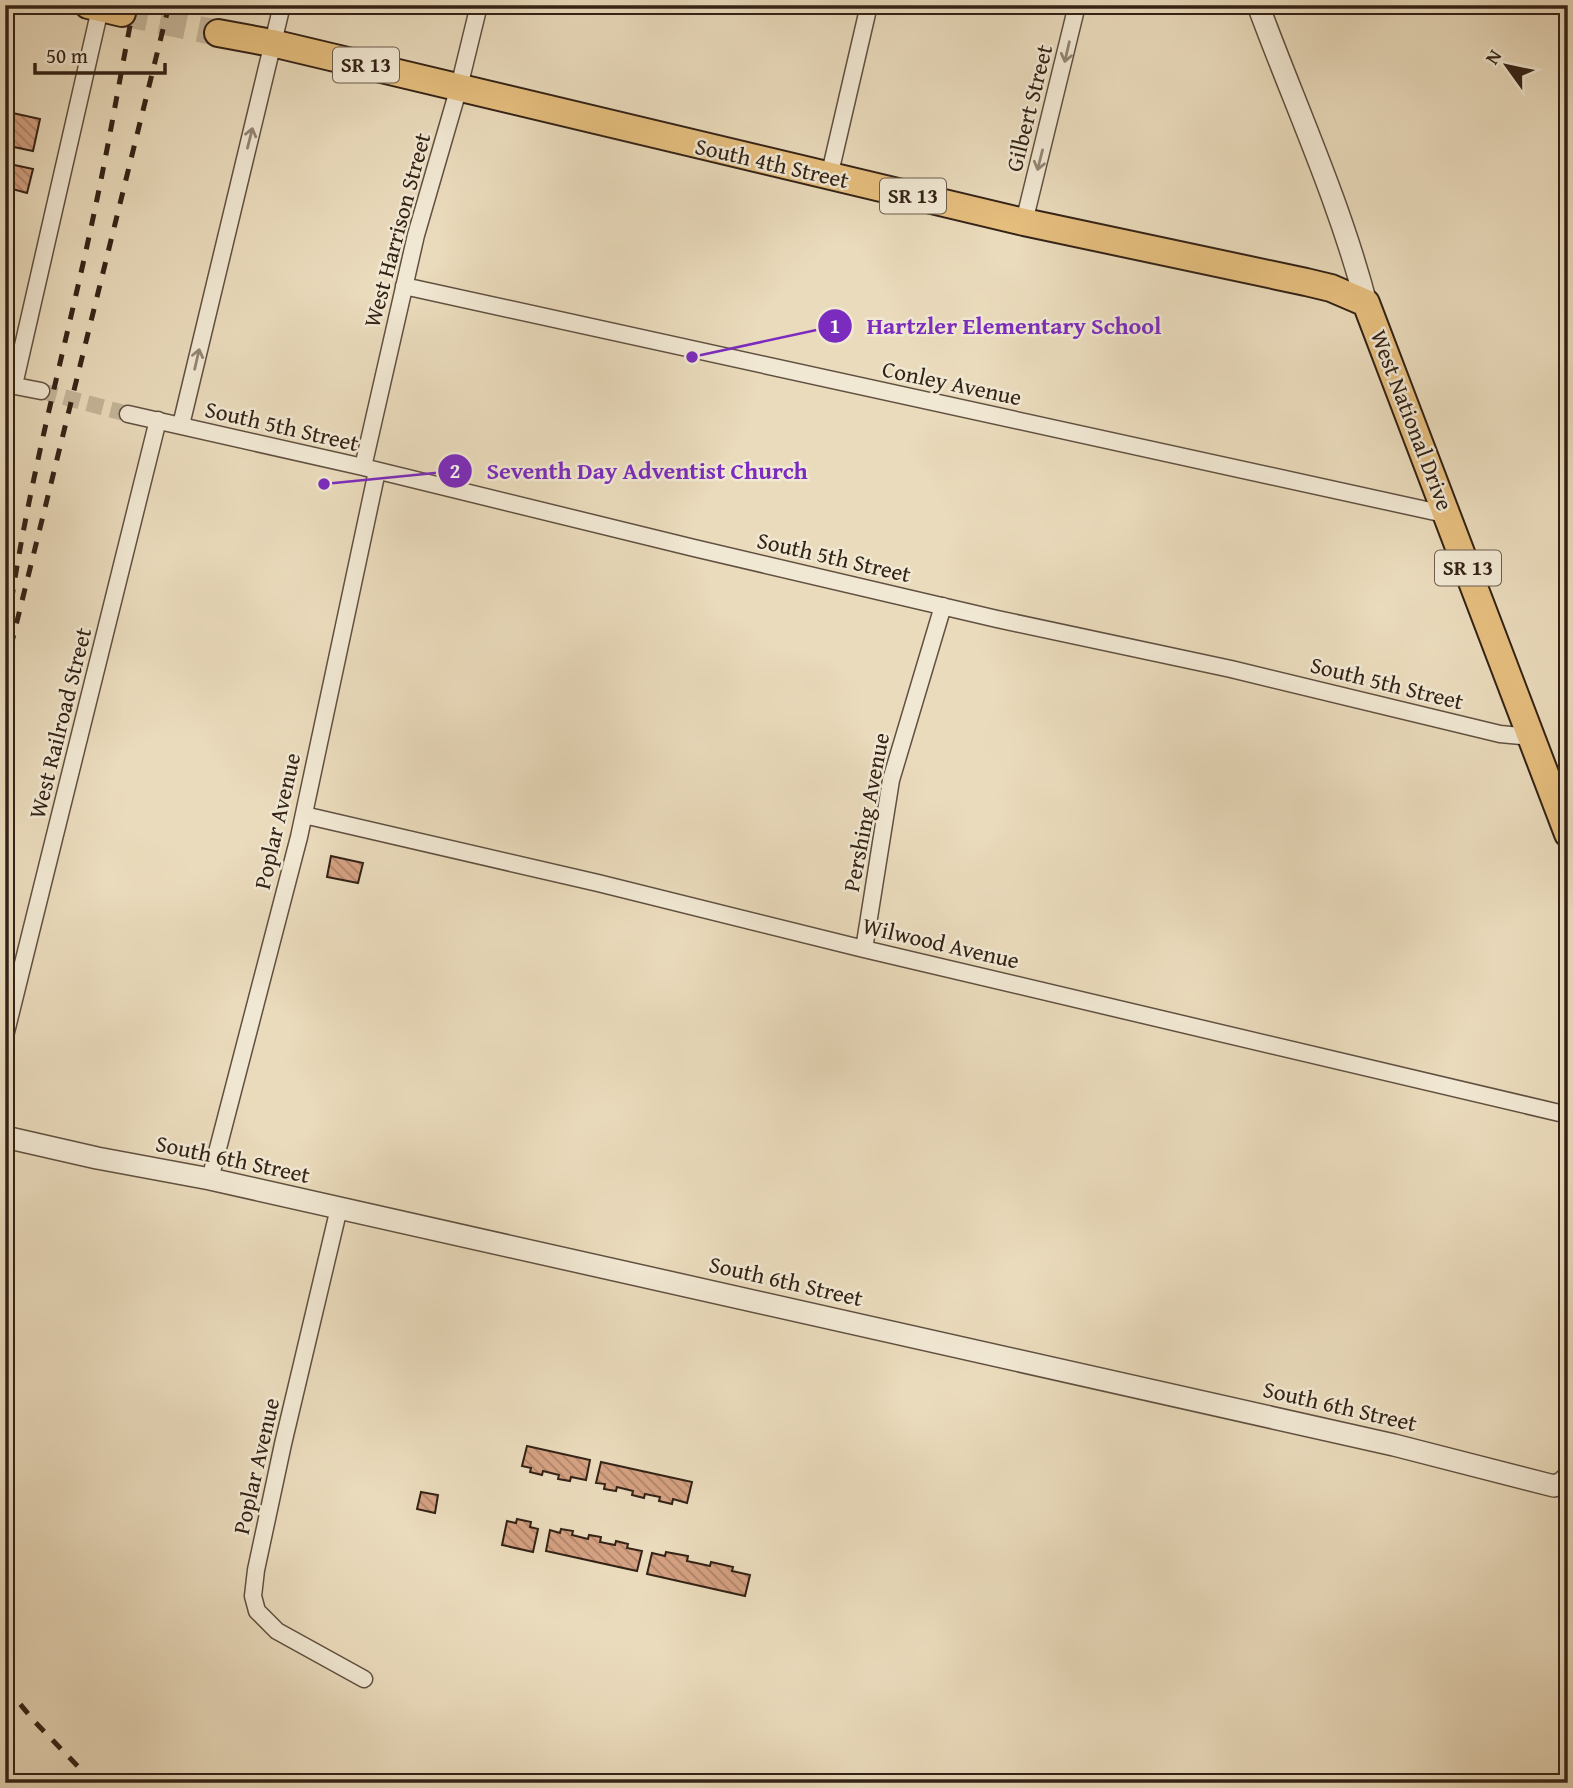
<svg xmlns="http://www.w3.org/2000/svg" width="1573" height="1788" font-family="'Gentium Book Plus',serif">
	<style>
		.building { fill: url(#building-back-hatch); stroke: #332216; stroke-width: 2 }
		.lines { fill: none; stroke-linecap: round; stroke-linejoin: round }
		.minor-tunnel { stroke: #c5b69b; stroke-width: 16; stroke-dasharray: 16 8; stroke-linecap: butt }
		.primary-tunnel { stroke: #c5b69b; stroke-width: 26; stroke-dasharray: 26 13; stroke-linecap: butt }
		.minor-casing { stroke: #615040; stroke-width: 19 }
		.tertiary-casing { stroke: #615040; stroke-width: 24 }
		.primary-casing { stroke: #332216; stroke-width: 30 }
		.minor { stroke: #f1e8d3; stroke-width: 16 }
		.tertiary { stroke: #f1e8d3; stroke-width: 21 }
		.primary { stroke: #e5be7e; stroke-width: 26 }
		.rail { stroke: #332216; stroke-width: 5; stroke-dasharray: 12 12; stroke-linecap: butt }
		.oneway { stroke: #928574 }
		.labels { text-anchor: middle; stroke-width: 5; stroke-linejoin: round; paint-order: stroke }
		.shield { fill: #f1e8d3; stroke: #6c5d4f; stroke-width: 2 }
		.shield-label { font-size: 21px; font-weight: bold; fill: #332216 }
		.street-label { font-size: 23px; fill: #332216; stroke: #f1e8d3 }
		.leader { fill: none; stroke: #7b2cbf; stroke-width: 2.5 }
		.callout-dot { fill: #7b2cbf; stroke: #f1e8d3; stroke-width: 2.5 }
		.mark-label { font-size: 21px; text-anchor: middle; font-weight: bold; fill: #fff }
		.callout-label { font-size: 24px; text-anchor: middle; font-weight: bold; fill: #7b2cbf; stroke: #f1e8d3; stroke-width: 5; stroke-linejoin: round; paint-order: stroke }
	</style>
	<defs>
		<pattern id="building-back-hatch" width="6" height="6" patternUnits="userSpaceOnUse" patternTransform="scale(1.75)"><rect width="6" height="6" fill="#d5a182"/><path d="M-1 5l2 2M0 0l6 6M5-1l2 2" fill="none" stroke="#ad8369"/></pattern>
	</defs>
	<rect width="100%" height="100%" fill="#eadbbc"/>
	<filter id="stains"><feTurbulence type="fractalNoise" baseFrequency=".00286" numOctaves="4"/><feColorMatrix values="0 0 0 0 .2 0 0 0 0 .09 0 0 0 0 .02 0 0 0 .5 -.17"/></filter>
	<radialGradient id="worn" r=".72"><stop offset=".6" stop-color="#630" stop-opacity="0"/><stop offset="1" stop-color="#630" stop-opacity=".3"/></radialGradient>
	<path class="building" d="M5 93 12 94 8 112 40 119 33 151 9 146 5 160Z
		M5 163 33 169 27 193 5 187Z
		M331 856 363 863 358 883 327 877Z
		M527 1446 590 1460 586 1480 571 1477 570 1481 558 1479 559 1475 543 1471 542 1475 530 1472 531 1468 522 1466Z
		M601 1462 692 1482 687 1503 673 1499 672 1504 659 1501 660 1497 645 1494 644 1498 632 1495 633 1491 617 1487 616 1491 604 1489 605 1484 596 1483Z
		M421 1492 438 1495 435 1513 417 1509Z
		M517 1519 531 1522 530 1527 538 1529 533 1552 502 1545 507 1521 516 1523Z
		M561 1529 573 1531 572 1535 588 1539 589 1535 601 1537 600 1542 615 1545 616 1541 628 1544 627 1548 642 1551 637 1571 546 1551 550 1530 560 1533Z
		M666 1552 688 1556 687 1561 710 1566 711 1562 733 1567 732 1571 750 1575 745 1596 647 1574 652 1553 665 1556Z"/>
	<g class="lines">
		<path class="minor-tunnel" d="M41 391 128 414"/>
		<path class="primary-tunnel" d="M122 13 218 33"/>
		<defs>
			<path id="minor" d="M829 177 869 5
				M1024 222 1077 5
				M404 286 1449 515
				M5 384 41 391
				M14 385 100 9
				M128 414 363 467 694 548 997 619 1231 669 1500 734 1531 737
				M181 425 282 5
				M363 467 416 235 459 87 479 5
				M304 815 598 883 864 949 1568 1115
				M864 949 891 780 943 606
				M5 1036 158 420
				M210 1179 299 837 377 471
				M339 1208 283 1444 256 1570 253 1596 257 1611 277 1631 364 1679"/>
			<path id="tertiary" d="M1258 5C1295 105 1339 200 1366 303
				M5 1137 97 1158 210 1179 1394 1445 1554 1486 1562 1483 1568 1477"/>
			<path id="primary" d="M88 5 122 13
				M218 33 272 43 1024 222 1306 282 1331 288 1366 303 1568 834"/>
		</defs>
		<use href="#minor" class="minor-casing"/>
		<use href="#tertiary" class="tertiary-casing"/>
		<use href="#primary" class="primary-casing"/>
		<use href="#minor" class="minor"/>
		<use href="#tertiary" class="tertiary"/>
		<use href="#primary" class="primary"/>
		<path class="rail" d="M8 625C27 483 67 344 96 204 110 138 121 71 134 5
			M5 670 169 5
			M5 1686 35 1722 94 1783"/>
	</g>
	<defs><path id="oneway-shaft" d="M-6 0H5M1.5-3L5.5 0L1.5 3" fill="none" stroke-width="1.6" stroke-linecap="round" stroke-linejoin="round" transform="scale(1.75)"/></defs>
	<g class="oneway">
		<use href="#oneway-shaft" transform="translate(1067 52) rotate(103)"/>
		<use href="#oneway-shaft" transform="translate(250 138) rotate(-76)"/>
		<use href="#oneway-shaft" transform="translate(1040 160) rotate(104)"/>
		<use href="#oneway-shaft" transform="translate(197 359) rotate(-77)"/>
	</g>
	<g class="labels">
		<g class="shield">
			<rect x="333" y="47.5" width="66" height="35" rx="5"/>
			<rect x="880" y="178.5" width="66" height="35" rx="5"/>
			<rect x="1435" y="550.5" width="66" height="35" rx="5"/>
		</g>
		<g class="shield-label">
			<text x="366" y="72">SR 13</text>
			<text x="913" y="203">SR 13</text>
			<text x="1468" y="575">SR 13</text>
		</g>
		<g class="street-label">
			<text transform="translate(1029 108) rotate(-76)" y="8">Gilbert Street</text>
			<text transform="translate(772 163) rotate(13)" y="8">South 4th Street</text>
			<text transform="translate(397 230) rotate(-75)" y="8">West Harrison Street</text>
			<text transform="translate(952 383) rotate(12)" y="8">Conley Avenue</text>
			<text transform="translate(1412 420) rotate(69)" y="8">West National Drive</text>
			<text transform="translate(282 426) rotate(13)" y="8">South 5th Street</text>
			<text transform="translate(834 557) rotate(13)" y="8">South 5th Street</text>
			<text transform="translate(1387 683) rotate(14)" y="8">South 5th Street</text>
			<text transform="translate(60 723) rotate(-76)" y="8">West Railroad Street</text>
			<text transform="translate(866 812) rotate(-79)" y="8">Pershing Avenue</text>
			<text transform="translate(277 821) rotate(-77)" y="8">Poplar Avenue</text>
			<text transform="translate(941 943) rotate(13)" y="8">Wilwood Avenue</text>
			<text transform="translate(233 1159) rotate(12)" y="8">South 6th Street</text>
			<text transform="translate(786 1281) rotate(13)" y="8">South 6th Street</text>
			<text transform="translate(1340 1406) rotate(13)" y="8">South 6th Street</text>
			<text transform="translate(256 1466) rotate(-77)" y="8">Poplar Avenue</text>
		</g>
	</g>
	<path class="leader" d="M692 357L835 326M324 484L455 471"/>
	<g class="callout-dot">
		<circle cx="692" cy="357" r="7"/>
		<circle cx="324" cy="484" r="7"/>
		<circle cx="835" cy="326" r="18"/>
		<circle cx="455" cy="471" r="18"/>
	</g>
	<g class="mark-label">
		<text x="835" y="333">1</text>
		<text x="455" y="478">2</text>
	</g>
	<g class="callout-label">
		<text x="1014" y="334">Hartzler Elementary School</text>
		<text x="647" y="479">Seventh Day Adventist Church</text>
	</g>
	<rect width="1573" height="1788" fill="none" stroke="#eadbbc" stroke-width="28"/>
	<rect x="7" y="7" width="1559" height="1774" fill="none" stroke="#332216" stroke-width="3.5"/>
	<rect x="14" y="14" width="1545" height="1760" fill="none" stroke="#332216" stroke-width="2"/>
	<g transform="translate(1507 66) rotate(303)" stroke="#f1e8d3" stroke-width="5" paint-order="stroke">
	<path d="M0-5L12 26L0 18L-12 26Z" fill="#332216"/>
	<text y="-10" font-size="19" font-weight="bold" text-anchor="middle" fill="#332216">N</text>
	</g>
	<path d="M35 63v10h130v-10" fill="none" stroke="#332216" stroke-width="3.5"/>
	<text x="46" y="63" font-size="21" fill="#332216" stroke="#f1e8d3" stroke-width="5" paint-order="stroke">50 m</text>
	<rect width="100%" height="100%" filter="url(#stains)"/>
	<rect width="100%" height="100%" fill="url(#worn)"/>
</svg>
